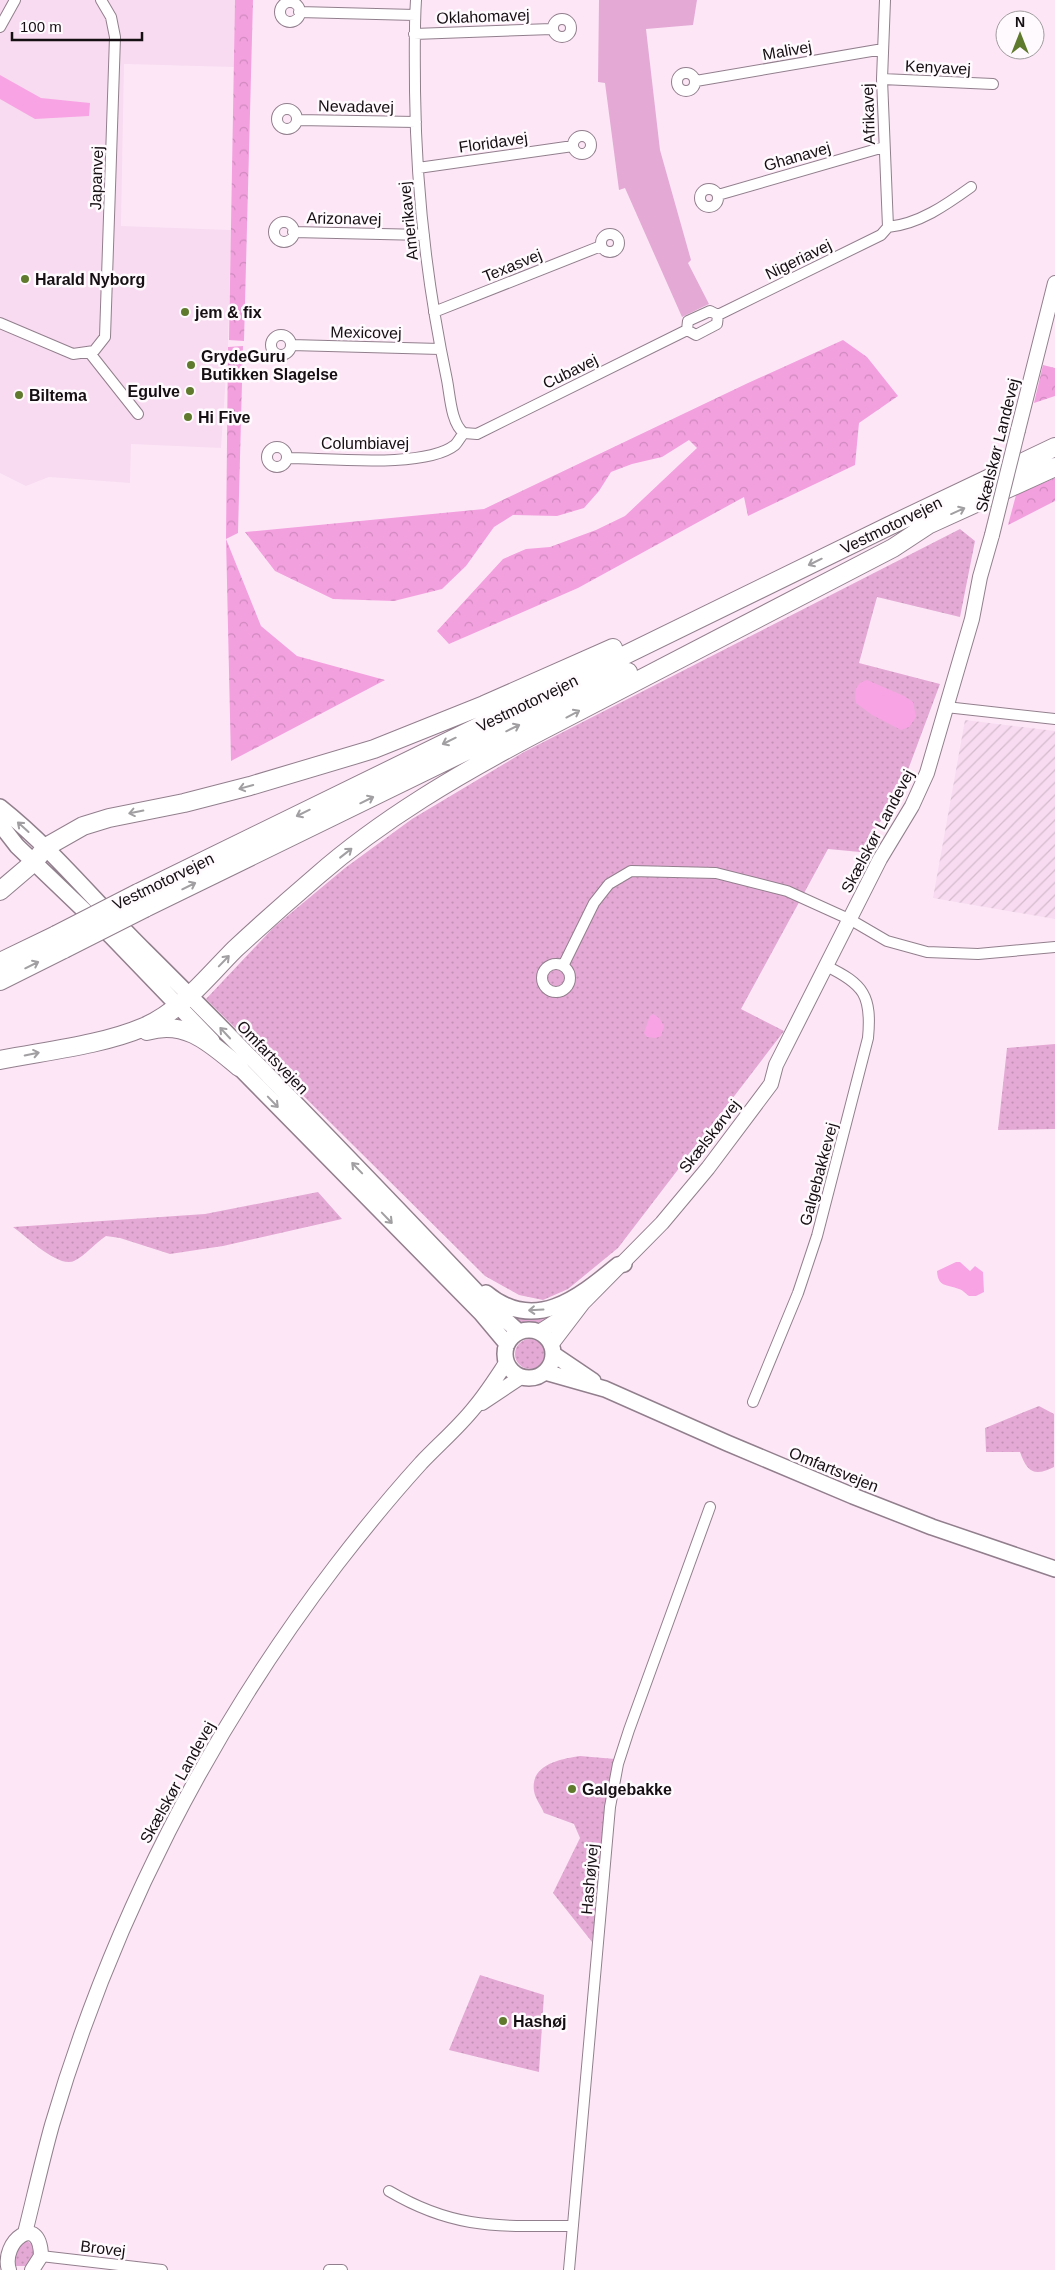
<svg xmlns="http://www.w3.org/2000/svg" width="1055" height="2270" font-family="Arial,sans-serif">
	<style>
		.built { fill: #f8dbf0 }
		.industrial { fill: url(#industrial-furrows) }
		.grass { fill: url(#grass-dots) }
		.forest { fill: url(#forest-crowns) }
		.park { fill: #e4aad5 }
		.water { fill: #f8a4e4 }
		.lines { fill: none; stroke-linecap: round; stroke-linejoin: round }
		.street-casing { stroke: #927f8d; stroke-width: 12 }
		.secondary-casing { stroke: #927f8d; stroke-width: 16 }
		.primary-casing { stroke: #927f8d; stroke-width: 18 }
		.highway-casing { stroke: #927f8d; stroke-width: 20 }
		.street { stroke: #fff; stroke-width: 10 }
		.secondary { stroke: #fff; stroke-width: 14 }
		.primary { stroke: #fff; stroke-width: 15 }
		.highway { stroke: #fff; stroke-width: 18 }
		.secondary-bridge-casing { stroke: #927f8d; stroke-width: 16; stroke-linecap: butt }
		.highway-bridge-casing { stroke: #927f8d; stroke-width: 20; stroke-linecap: butt }
		.secondary-bridge { stroke: #fff; stroke-width: 14 }
		.highway-bridge { stroke: #fff; stroke-width: 18 }
		.oneway { stroke: #a19fa1 }
		.poi-dot { fill: #5f792d; stroke: #fffafd; stroke-width: 2 }
		.labels { text-anchor: middle; stroke-width: 5; stroke-linejoin: round; paint-order: stroke }
		.street-label { font-size: 16px; fill: #150e13; stroke: #fffafd }
		.poi-label { font-size: 16px; font-weight: bold; fill: #150e13; stroke: #fffafd; text-anchor: start }
	</style>
	<defs>
		<pattern id="industrial-furrows" width="10" height="10" patternUnits="userSpaceOnUse" patternTransform="scale(1.25)"><rect width="10" height="10" fill="#f8dbf0"/><path d="M-1 1l2-2M0 10L10 0M9 11l2-2" fill="none" stroke="#d4bbcd"/></pattern>
		<pattern id="grass-dots" width="8" height="8" patternUnits="userSpaceOnUse" patternTransform="scale(1.25)"><rect width="8" height="8" fill="#e4aad5"/><path d="M2 2h.1M6 6h.1" fill="none" stroke="#c391b6" stroke-width="1.8" stroke-linecap="round"/></pattern>
		<pattern id="forest-crowns" width="20" height="18" patternUnits="userSpaceOnUse" patternTransform="scale(1.25)"><rect width="20" height="18" fill="#f3a0df"/><path d="M2 6a3 3 0 1 1 6 0M12 15a3 3 0 1 1 6 0" fill="none" stroke="#cf89be"/></pattern>
	</defs>
	<rect width="100%" height="100%" fill="#fde7f7"/>
	<path class="built" d="M0 0H235L234 67 124 64 121 226 231 230 228 347 221 448 131 444 130 483 49 477 26 486 0 473Z"/>
	<path class="industrial" d="M965 720 1055 731V919L933 898Z"/>
	<path class="grass" d="M960 529 975 541 960 617 877 597 859 663 940 684 899 794 860 852 828 849 741 1009 784 1031 618 1248 568 1289 543 1300 519 1295 485 1276 206 999 273 928 345 868 412 819 524 752Z
		M1055 1044V1129L998 1130 1007 1048Z
		M318 1192 342 1219 223 1246 170 1254 120 1238 106 1236C95 1243 85 1256 74 1261 58 1268 27 1237 13 1227L205 1214Z
		M496 1305 564 1308C530 1330 528 1331 496 1305Z
		M515 1354a15 15 0 1 1 30 0a15 15 0 1 1-30 0Z
		M1039 1406 1054 1414V1467C1034 1477 1027 1472 1020 1452H986L985 1428Z
		M580 1756 615 1759 592 1942 553 1893 580 1838 574 1824 544 1813C541 1806 535 1798 534 1791 530 1764 561 1759 580 1756Z
		M480 1975 544 1995 539 2072 449 2050Z
		M26 2240 33 2245 35 2253 27 2266H14L7 2249Z"/>
	<path class="forest" d="M235 0H253L244 341 229 340Z
		M843 340 867 357 898 396 859 423 855 465 748 516 744 497 578 588 449 644 437 631 503 559 526 549 550 547 596 530 625 516 697 448 689 440 662 457 632 464 611 472 599 491 584 508 557 516 513 515 494 527 466 566 442 589 394 601 333 599 275 571 245 532 484 509 748 383Z
		M243 346 238 533 226 539 261 626 297 656 385 680 231 761 226 538 228 347Z
		M1043 365 1055 368V396L1034 403Z
		M1055 478V501L1008 525 1016 495Z"/>
	<path class="park" d="M599 0H697L693 25 646 29 660 150 691 260 688 263 709 304 682 317 625 188 619 190 605 83 598 82Z"/>
	<path class="water" d="M0 75 41 98 90 103 89 116 35 119 0 99Z
		M867 680 904 696 913 702 916 717 909 727 901 730 872 715 856 703C854 692 855 683 867 680Z
		M653 1014 659 1018 664 1026 661 1036 656 1038 647 1037 644 1033 650 1016Z
		M956 1262H960L970 1271 975 1266 983 1272 984 1292 976 1296H969C966 1294 963 1290 959 1289 947 1284 938 1288 937 1271Z"/>
	<g class="lines">
		<defs>
			<path id="street" d="M416 0C414 30 415 61 415 91 416 188 427 285 447 380 450 395 451 424 464 433
				M885 0 882 79 888 227
				M280 12a10 10 0 1 1 20 0a10 10 0 1 1-20 0Z
				M299 12 415 15
				M553 28a9 9 0 1 1 18 0a9 9 0 1 1-18 0Z
				M0 27 15 0
				M414 34 552 29
				M677 82a9 9 0 1 1 18 0a9 9 0 1 1-18 0Z
				M882 79 993 84
				M696 81 883 49
				M277 119a10 10 0 1 1 20 0a10 10 0 1 1-20 0Z
				M297 120 416 122
				M573 145a9 9 0 1 1 18 0a9 9 0 1 1-18 0Z
				M418 168 573 146
				M700 198a9 9 0 1 1 18 0a9 9 0 1 1-18 0Z
				M718 195 884 147
				M274 232a10 10 0 1 1 20 0a10 10 0 1 1-20 0Z
				M888 227C919 224 946 205 971 187
				M293 232 424 235
				M601 243a9 9 0 1 1 18 0a9 9 0 1 1-18 0Z
				M710 311 718 315 717 324 696 335 687 330 688 321Z
				M434 312 601 246
				M718 315 881 235 888 227
				M0 323 73 354 94 351 105 337 115 37 111 17 101 0
				M271 345a10 10 0 1 1 20 0a10 10 0 1 1-20 0Z
				M291 345 440 349
				M89 352 138 414
				M464 433 477 434 687 330
				M267 457a10 10 0 1 1 20 0a10 10 0 1 1-20 0Z
				M287 458C326 458 425 469 455 445 458 442 461 436 464 433
				M946 707 1055 719
				M542 978a14 14 0 1 1 28 0a14 14 0 1 1-28 0Z
				M563 966 594 903 609 884 631 871 716 873 787 891 851 920 887 941 927 952 978 954 1055 947
				M753 1402 798 1293 817 1236 868 1038C872 996 864 984 826 966
				M389 2191C455 2230 499 2226 573 2226
				M41 2256 162 2270
				M329 2270H342
				M569 2270 610 1807 618 1764 629 1730 710 1507"/>
			<path id="secondary" d="M1018 430 1055 283
				M539 1332 572 1311
				M551 1345 583 1303 662 1223 708 1168 771 1084 776 1065 880 859 912 806 927 773 972 619 980 577 992 535
				M482 1403 521 1377
				M25 2233C34 2197 42 2161 52 2125 111 1923 209 1731 337 1564 364 1529 392 1495 421 1463 439 1444 458 1428 474 1408 486 1394 496 1378 506 1363
				M9 2270C0 2242 40 2211 41 2256L32 2270"/>
			<path id="primary" d="M0 807C54 850 96 903 145 951 262 1067 376 1186 490 1306L519 1332
				M0 824 17 846 112 937 212 1041
				M231 1059 481 1313 507 1344
				M486 1293C535 1334 579 1297 618 1265L624 1264
				M505 1354a24 24 0 1 1 48 0a24 24 0 1 1-48 0Z
				M553 1354 593 1381
				M545 1372 605 1389 727 1443 853 1496 932 1527 1055 1569"/>
			<path id="highway" d="M921 528 1055 467
				M0 891 34 862 46 847 83 826 109 818 184 803 250 786 374 749 484 705 613 648
				M138 893 889 526 1055 447
				M145 908 628 672
				M0 962 56 935
				M0 981 64 949
				M147 1031C186 1019 211 1044 239 1067
				M0 1060C45 1051 102 1045 144 1027 181 1011 207 977 235 949 262 924 289 900 317 876 382 819 459 774 535 734L893 548 931 523"/>
		</defs>
		<use href="#street" class="street-casing"/>
		<use href="#secondary" class="secondary-casing"/>
		<use href="#primary" class="primary-casing"/>
		<use href="#highway" class="highway-casing"/>
		<use href="#street" class="street"/>
		<use href="#secondary" class="secondary"/>
		<use href="#primary" class="primary"/>
		<use href="#highway" class="highway"/>
		<defs>
			<path id="secondary-bridge" d="M992 535 1018 430"/>
			<path id="highway-bridge" d="M56 935 138 893
				M64 949 145 908"/>
		</defs>
		<use href="#secondary-bridge" class="secondary-bridge-casing"/>
		<use href="#highway-bridge" class="highway-bridge-casing"/>
		<use href="#secondary-bridge" class="secondary-bridge"/>
		<use href="#highway-bridge" class="highway-bridge"/>
	</g>
	<defs><path id="oneway-shaft" d="M-6 0H5M1.5-3L5.5 0L1.5 3" fill="none" stroke-width="1.6" stroke-linecap="round" stroke-linejoin="round" transform="scale(1.25)"/></defs>
	<g class="oneway">
		<use href="#oneway-shaft" transform="translate(958 511) rotate(-24)"/>
		<use href="#oneway-shaft" transform="translate(815 562) rotate(154)"/>
		<use href="#oneway-shaft" transform="translate(573 714) rotate(-28)"/>
		<use href="#oneway-shaft" transform="translate(513 728) rotate(-26)"/>
		<use href="#oneway-shaft" transform="translate(449 741) rotate(154)"/>
		<use href="#oneway-shaft" transform="translate(246 787) rotate(165)"/>
		<use href="#oneway-shaft" transform="translate(367 800) rotate(-26)"/>
		<use href="#oneway-shaft" transform="translate(136 812) rotate(169)"/>
		<use href="#oneway-shaft" transform="translate(303 813) rotate(154)"/>
		<use href="#oneway-shaft" transform="translate(23 827) rotate(-138)"/>
		<use href="#oneway-shaft" transform="translate(346 853) rotate(-38)"/>
		<use href="#oneway-shaft" transform="translate(189 886) rotate(-26)"/>
		<use href="#oneway-shaft" transform="translate(224 961) rotate(-46)"/>
		<use href="#oneway-shaft" transform="translate(32 965) rotate(-26)"/>
		<use href="#oneway-shaft" transform="translate(225 1033) rotate(-133)"/>
		<use href="#oneway-shaft" transform="translate(32 1054) rotate(-12)"/>
		<use href="#oneway-shaft" transform="translate(273 1102) rotate(46)"/>
		<use href="#oneway-shaft" transform="translate(357 1168) rotate(-134)"/>
		<use href="#oneway-shaft" transform="translate(387 1218) rotate(46)"/>
		<use href="#oneway-shaft" transform="translate(536 1310) rotate(177)"/>
	</g>
	<g class="poi-dot">
		<circle cx="25" cy="279" r="5"/>
		<circle cx="185" cy="312" r="5"/>
		<circle cx="191" cy="365" r="5"/>
		<circle cx="190" cy="391" r="5"/>
		<circle cx="19" cy="395" r="5"/>
		<circle cx="188" cy="417" r="5"/>
		<circle cx="572" cy="1789" r="5"/>
		<circle cx="503" cy="2021" r="5"/>
	</g>
	<g class="labels">
		<g class="street-label">
			<text transform="translate(483 16) rotate(-2)" y="6">Oklahomavej</text>
			<text transform="translate(787 50) rotate(-10)" y="6">Malivej</text>
			<text transform="translate(938 67) rotate(3)" y="6">Kenyavej</text>
			<text transform="translate(356 106) rotate(1)" y="6">Nevadavej</text>
			<text transform="translate(868 114) rotate(-92)" y="6">Afrikavej</text>
			<text transform="translate(493 142) rotate(-8)" y="6">Floridavej</text>
			<text transform="translate(797 156) rotate(-16)" y="6">Ghanavej</text>
			<text transform="translate(96 178) rotate(-88)" y="6">Japanvej</text>
			<text transform="translate(344 218) rotate(1)" y="6">Arizonavej</text>
			<text transform="translate(408 221) rotate(-96)" y="6">Amerikavej</text>
			<text transform="translate(798 259) rotate(-26)" y="6">Nigeriavej</text>
			<text transform="translate(512 265) rotate(-22)" y="6">Texasvej</text>
			<text transform="translate(366 332) rotate(1)" y="6">Mexicovej</text>
			<text transform="translate(570 371) rotate(-26)" y="6">Cubavej</text>
			<text x="365" y="449">Columbiavej</text>
			<text transform="translate(997 445) rotate(-76)" y="6">Skælskør Landevej</text>
			<text transform="translate(891 525) rotate(-26)" y="6">Vestmotorvejen</text>
			<text transform="translate(527 703) rotate(-26)" y="6">Vestmotorvejen</text>
			<text transform="translate(877 831) rotate(-62)" y="6">Skælskør Landevej</text>
			<text transform="translate(163 881) rotate(-26)" y="6">Vestmotorvejen</text>
			<text transform="translate(273 1057) rotate(46)" y="6">Omfartsvejen</text>
			<text transform="translate(709 1136) rotate(-52)" y="6">Skælskørvej</text>
			<text transform="translate(818 1174) rotate(-75)" y="6">Galgebakkevej</text>
			<text transform="translate(834 1469) rotate(22)" y="6">Omfartsvejen</text>
			<text transform="translate(177 1782) rotate(-61)" y="6">Skælskør Landevej</text>
			<text transform="translate(589 1879) rotate(-85)" y="6">Hashøjvej</text>
			<text transform="translate(103 2248) rotate(7)" y="6">Brovej</text>
		</g>
		<g class="poi-label">
			<text x="35" y="285">Harald Nyborg</text>
			<text x="195" y="318">jem &amp; fix</text>
			<text x="201" y="362">GrydeGuru<tspan x="201" dy="18">Butikken Slagelse</tspan></text>
			<text x="180" y="397" text-anchor="end">Egulve</text>
			<text x="29" y="401">Biltema</text>
			<text x="198" y="423">Hi Five</text>
			<text x="582" y="1795">Galgebakke</text>
			<text x="513" y="2027">Hashøj</text>
		</g>
	</g>
	<g transform="translate(1020 35)"><circle r="24" fill="#fffafd" stroke="#a19c9f"/>
	<path d="M0-4L9 19L0 12L-9 19Z" fill="#5f792d"/>
	<text y="-8" font-size="14" font-weight="bold" text-anchor="middle" fill="#150e13">N</text>
	</g>
	<path d="M12 32v8h130v-8" fill="none" stroke="#150e13" stroke-width="2.5"/>
	<text x="20" y="32" font-size="15" fill="#150e13" stroke="#fffafd" stroke-width="4" paint-order="stroke">100 m</text>
</svg>
